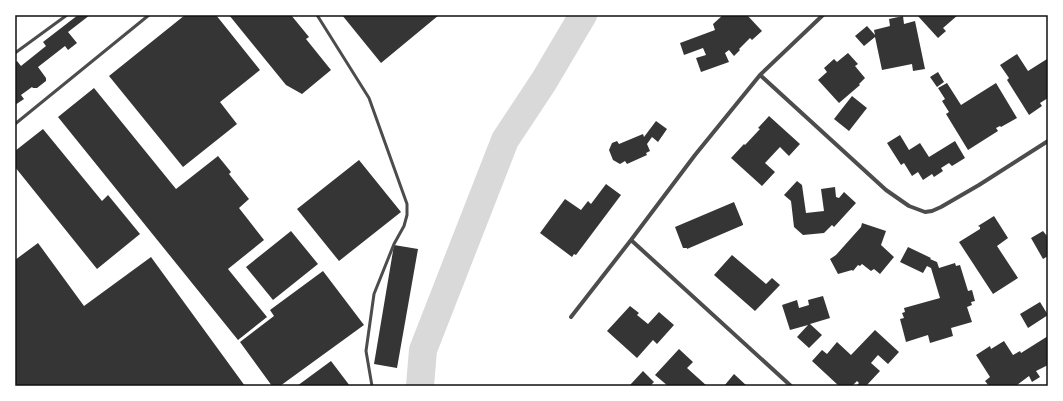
<svg xmlns="http://www.w3.org/2000/svg" width="1063" height="401" font-family="Quicksand,sans-serif">
	<style>
		.lines { fill: none; stroke-linecap: round; stroke-linejoin: round }
		.river { stroke: #d9d9d9; stroke-width: 28 }
		.building { fill: #353535 }
		.service { stroke: #4c4c4c; stroke-width: 3 }
		.minor { stroke: #4c4c4c; stroke-width: 4 }
		.neatline { fill: none; stroke: #111; stroke-width: 1.5 }
	</style>
	<rect width="100%" height="100%" fill="#fff"/>
	<g class="lines">
		<path class="river" d="M420 386 423 350 505 140 544 81 583 15"/>
	</g>
	<path class="building" d="M78 15H90L68 32 77 43 68 50 65 46 38 67 46 78V81L37 88H33L32 87 21 95 24 99 15 105V63L17 61 21 66 46 46 43 42Z
		M185 15H216L260 70 220 102 237 124 183 167 109 76Z
		M229 15H291L309 37 306 39 331 70 302 94 286 85Z
		M342 15H439L381 63Z
		M723 15H747L762 31 752 40 750 38 739 49 740 50 734 56 729 50 725 53 729 62 701 72 696 58 706 55 703 48 684 55 680 43 715 30 713 24Z
		M917 15H958L943 28 946 31 938 38Z
		M903 16 904 24 915 21 925 69 913 71 912 64 882 70 875 37 864 46 855 36 867 26 875 35 874 30 890 26 889 19Z
		M848 53 858 64 855 66 865 78 859 84 860 85 839 103 818 80 827 72 824 68 834 59 837 62Z
		M1017 54 1028 71 1047 59 1048 60V98L1040 103 1042 106 1029 115 1007 80 1009 78 1000 65Z
		M938 72 944 82 937 87 930 77Z
		M947 83 961 105 996 83 1017 118 1001 127 1000 126 996 128 998 131 968 150 946 114 949 112 942 101 945 99 938 88Z
		M94 88 176 189 218 156 231 172 229 174 249 199 239 208 264 240 228 269 267 317 238 340 58 117Z
		M852 96 867 108 849 131 834 119Z
		M769 116 800 144 789 156 780 147 765 163 775 172 762 186 731 158 744 144 745 145 760 129 758 128Z
		M656 121 667 129 658 142 652 137 647 144 650 151 646 153 647 155 627 164 625 161 620 164 613 160 609 150 612 143 617 141 619 144 643 134 644 137Z
		M43 129 102 201 108 195 140 234 97 269 15 167V151Z
		M900 135 909 150 920 143 929 157 955 141 965 158 952 166 949 163 941 168 943 171 934 177 932 174 923 180 918 172 912 176 904 163 901 165 887 143Z
		M359 160 401 212 339 261 297 209Z
		M797 181 802 185 806 213 824 211 821 189 835 187 836 197 839 198 844 192 856 203 834 227 832 225 824 233 803 235 794 227 791 201 784 195Z
		M606 184 621 195 576 255 574 254 572 257 540 233 565 199 581 210 588 201 591 204Z
		M734 202 743 224V225L687 249V248H683L675 227Z
		M994 216 1008 238 997 246 1018 278 993 294 959 242 980 229V227L978 226Z
		M862 223 886 231 881 245 894 257 880 274 874 269 871 271 862 264 860 266 858 265 853 271 852 270 838 274 830 259 836 255 861 227Z
		M291 231 318 264 273 300 246 267Z
		M1043 231 1047 236 1048 235V256L1043 259 1031 238Z
		M38 243 84 306 151 257 245 386H15V260Z
		M394 245 418 249 397 368 374 364Z
		M908 247 931 258 930 259 937 262 939 268 955 263 956 266 960 265 968 291 972 290 975 301 971 302 972 305 967 307 972 322 951 328 953 336 930 343 928 335 906 342 900 319 904 318 902 313 905 312 904 308 940 298 931 268 927 266 923 273 900 262Z
		M732 255 766 284 772 278 780 285 755 311 714 275Z
		M323 271 364 325 280 386H272L240 342 274 316 270 310Z
		M823 296 830 318 810 324 822 335 809 348 797 337 808 325 790 330 782 305 797 300 799 308 809 305 808 300Z
		M1040 302 1048 315 1028 328 1020 314Z
		M630 306 639 313 637 315 648 324 659 312 674 325 657 344 653 340 637 358 607 331Z
		M875 330 899 352 888 364 878 355 871 363 880 371 866 386H856L859 383 857 381 852 386H839L812 361 822 350 827 354 837 342 851 355Z
		M1048 336V365L1036 371 1040 377 1032 382 1029 376 1017 385V386H989L985 381 990 377 976 355 990 346 991 349 1004 341 1013 355 1020 351 1021 353Z
		M679 349 693 362 687 368 707 386H668L655 375Z
		M331 361 350 386H297Z
		M643 371 654 382 650 386H631L630 385Z
		M734 374 747 386H724Z"/>
	<g class="lines">
		<path class="service" d="M317 15 369 98 407 204V215L404 226 394 244 374 294 366 351 372 386
			M15 53 67 15
			M15 124 149 15"/>
		<path class="minor" d="M760 75 886 190 909 206 925 212 932 211 941 207 979 185 1048 141
			M631 240 791 386
			M571 317 631 240 695 155 760 75 823 15"/>
	</g>
	<rect width="1063" height="401" fill="none" stroke="#ffffff" stroke-width="32"/>
	<rect x="16" y="16" width="1031" height="369" class="neatline"/>
</svg>
